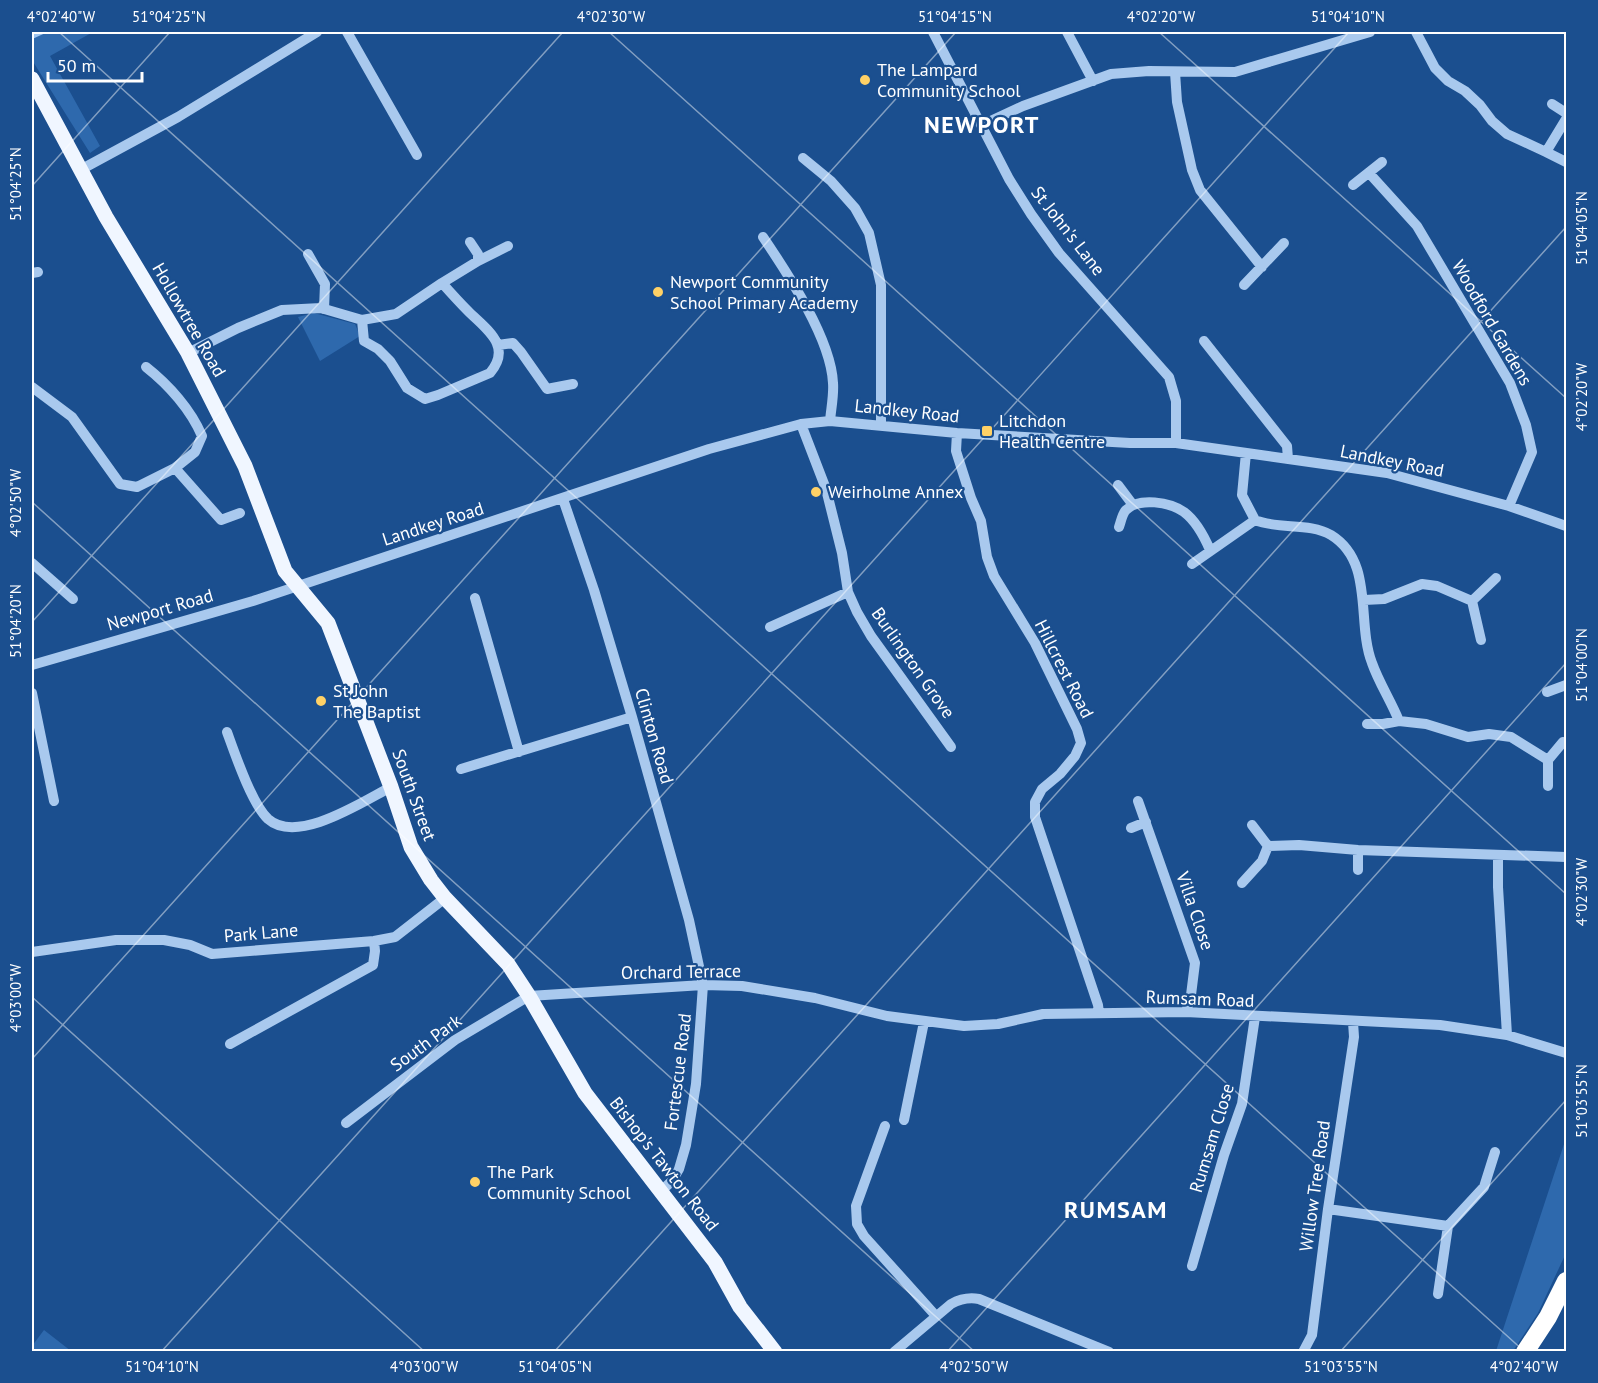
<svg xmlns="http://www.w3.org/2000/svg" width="1598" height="1383" font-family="'PT Sans',sans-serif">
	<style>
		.green { fill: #2e69ad }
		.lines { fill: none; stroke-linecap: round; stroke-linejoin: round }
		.stream { stroke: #9cc4f0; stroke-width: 4 }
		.minor { stroke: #a9c9ee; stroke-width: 10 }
		.major { stroke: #f0f6ff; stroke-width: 15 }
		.highway { stroke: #fff; stroke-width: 18 }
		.ticks { fill: none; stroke: #fff; stroke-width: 1.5; stroke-opacity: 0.45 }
		.poi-dot { fill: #ffd166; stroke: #1b4f8f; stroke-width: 2 }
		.labels { text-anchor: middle; stroke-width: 4.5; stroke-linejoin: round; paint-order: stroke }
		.poi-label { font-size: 18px; fill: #fff; stroke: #1b4f8f; text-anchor: start }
		.street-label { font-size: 18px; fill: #fff; stroke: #1b4f8f }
		.district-label { font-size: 24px; font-weight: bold; letter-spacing: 1.5px; fill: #fff; stroke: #1b4f8f }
		.neatline { fill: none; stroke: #fff; stroke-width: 2 }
		.ticks-label { font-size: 15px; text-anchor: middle; fill: #fff }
	</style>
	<rect width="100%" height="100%" fill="#1b4f8f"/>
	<path class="green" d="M32 32H93L50 56 100 146 90 153 32 60Z
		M314 313 355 324 360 336 320 361 298 317Z
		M1566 1138V1253L1538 1313 1513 1351H1496Z
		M44 1330 71 1351H32V1346Z"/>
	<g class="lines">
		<path class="stream" d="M32 37 43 32"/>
		<path class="minor" d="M347 32 417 155
			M933 32 1009 179 1031 214 1059 253 1169 377 1176 401V443
			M1067 32 1093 81
			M1416 32 1435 68 1448 81 1465 91 1480 105 1492 121 1507 134 1546 152
			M1175 72 1177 102 1192 170 1200 190 1262 267
			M1552 104 1566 113
			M1566 119 1546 152 1566 162
			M982 125 1023 106 1111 74 1149 71 1235 72 1370 32
			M803 158 831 181 855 208 869 233 881 285V424
			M82 169 178 117 317 32
			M1369 173 1417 226 1510 383 1526 425 1532 452 1509 506
			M1353 185 1382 162
			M763 237C788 274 831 339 833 383 834 395 831 409 830 421
			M308 254 325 284 324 309
			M478 261 508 246
			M32 273 38 272
			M1244 285 1284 243
			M362 320 364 341 378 349 390 361 407 388 425 399 438 395 490 373C513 346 486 329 468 311 459 302 450 292 442 283
			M1204 341 1287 446 1288 459
			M498 345 513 343 521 352 547 389 573 384
			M188 353 238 328 282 310 321 308 362 320 396 314 442 283 478 261V254L470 242
			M32 387 72 417 120 484 137 487 175 468 195 452 202 436C191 410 169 385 146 367
			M801 424 826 489 842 553 848 592 857 612 871 636 951 747
			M957 433 956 451 971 498 981 521 987 557 994 576 1035 643 1077 729 1081 743 1075 756 1060 774 1042 789 1035 802V817L1098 1005 1099 1013
			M1246 453 1242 495 1255 520C1279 530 1309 522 1331 535 1375 562 1356 622 1372 663 1379 683 1391 701 1399 721
			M175 468 221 520 240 513
			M1118 485 1133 505
			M563 499 594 590 632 717 689 920 703 985 696 1084 686 1145 679 1169 672 1181 661 1191
			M1119 527C1121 522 1122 514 1126 510 1139 497 1170 502 1184 512 1196 521 1204 536 1210 550
			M32 563 73 599
			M1192 564 1255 520
			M475 598 519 752
			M1364 600 1384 599 1422 584 1437 586 1472 601 1481 640
			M1472 601 1496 578
			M770 627 848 592
			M32 665 253 601 709 449 801 424 830 421 957 433 1130 443H1176L1387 473 1509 506 1566 526
			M1547 692 1566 685
			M32 693 54 801
			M1367 724H1383L1399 721 1426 724 1468 737 1489 734 1511 737 1548 760V786
			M227 732C235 754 252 804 268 819 297 845 362 802 391 787
			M1548 760 1563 742
			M461 769 632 717
			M1138 801 1195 963 1191 995 1186 1012
			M1252 825 1268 846
			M1131 828 1146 822
			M1498 855V887L1507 1035
			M1358 870V850
			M1242 883 1262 861 1268 846 1299 845 1358 850 1566 857
			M32 952 116 940H164L190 945 212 954 374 941 395 937 445 898
			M230 1044 373 965 375 951 374 941
			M904 1120 924 1022
			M346 1123 455 1040 529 996 703 985 742 986 815 998 887 1016 964 1026 998 1024 1043 1014 1186 1012 1440 1025 1507 1035 1566 1053
			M885 1126 856 1206 857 1224 864 1236 936 1316
			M1328 1209 1448 1226 1438 1294
			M1448 1226 1484 1187 1495 1152
			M1192 1266 1224 1155 1242 1104 1255 1017
			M894 1352 951 1304C960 1299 969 1297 979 1299L1109 1352
			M1303 1352 1312 1335 1328 1209 1354 1037 1353 1022"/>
		<path class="major" d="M32 79 106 217 188 353 245 466 285 571 328 623 391 787 411 847 431 880 445 898 508 964 529 996 585 1093 715 1262 740 1307 775 1352"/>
		<path class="highway" d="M1525 1352 1548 1317 1566 1281"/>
	</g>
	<path class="ticks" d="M59 32 1525 1352M609 32 1566 894M1159 32 1566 398M32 186 170 32M32 502 975 1352M32 622 563 32M32 997 425 1352M32 1059 956 32M161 1352 1349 32M554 1352 1566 227M947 1352 1566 663M1340 1352 1566 1100"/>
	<g class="poi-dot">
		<circle cx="865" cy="80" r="6"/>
		<circle cx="658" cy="292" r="6"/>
		<rect x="981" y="425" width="12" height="12" rx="3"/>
		<circle cx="816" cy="492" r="6"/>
		<circle cx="321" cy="701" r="6"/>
		<circle cx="475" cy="1182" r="6"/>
	</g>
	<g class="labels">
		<g class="poi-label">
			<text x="877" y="76">The Lampard<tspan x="877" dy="21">Community School</tspan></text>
			<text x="670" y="288">Newport Community<tspan x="670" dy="21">School Primary Academy</tspan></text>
			<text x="999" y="427">Litchdon<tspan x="999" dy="21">Health Centre</tspan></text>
			<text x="828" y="498">Weirholme Annex</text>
			<text x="333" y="697">St John<tspan x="333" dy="21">The Baptist</tspan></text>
			<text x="487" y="1178">The Park<tspan x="487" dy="21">Community School</tspan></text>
		</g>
		<g class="street-label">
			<text transform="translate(1068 231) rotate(52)" y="6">St John's Lane</text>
			<text transform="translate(189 320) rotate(60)" y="6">Hollowtree Road</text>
			<text transform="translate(1492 323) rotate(60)" y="6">Woodford Gardens</text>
			<text transform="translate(907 411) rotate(6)" y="6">Landkey Road</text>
			<text transform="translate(1392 461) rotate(11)" y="6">Landkey Road</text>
			<text transform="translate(433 524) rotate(-18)" y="6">Landkey Road</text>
			<text transform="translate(160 610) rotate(-16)" y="6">Newport Road</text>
			<text transform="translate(913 663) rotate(55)" y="6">Burlington Grove</text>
			<text transform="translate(1064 669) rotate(63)" y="6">Hillcrest Road</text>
			<text transform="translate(654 736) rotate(74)" y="6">Clinton Road</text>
			<text transform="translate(414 795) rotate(70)" y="6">South Street</text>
			<text transform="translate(1195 911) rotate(71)" y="6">Villa Close</text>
			<text transform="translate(261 933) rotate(-5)" y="6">Park Lane</text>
			<text transform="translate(681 972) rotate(-1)" y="6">Orchard Terrace</text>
			<text transform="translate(1200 999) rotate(2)" y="6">Rumsam Road</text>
			<text transform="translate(426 1043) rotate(-36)" y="6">South Park</text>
			<text transform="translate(678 1072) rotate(-83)" y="6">Fortescue Road</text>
			<text transform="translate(1212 1138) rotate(-73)" y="6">Rumsam Close</text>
			<text transform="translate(664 1164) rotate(52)" y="6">Bishop's Tawton Road</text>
			<text transform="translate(1315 1186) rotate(-82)" y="6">Willow Tree Road</text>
		</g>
		<g class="district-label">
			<text x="982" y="133">NEWPORT</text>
			<text x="1116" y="1218">RUMSAM</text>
		</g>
	</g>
	<rect width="1598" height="1383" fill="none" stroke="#1b4f8f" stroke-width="66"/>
	<path d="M48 72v9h94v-9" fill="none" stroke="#ffffff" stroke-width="3"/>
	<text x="57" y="72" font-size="18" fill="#ffffff" stroke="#1b4f8f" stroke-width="4.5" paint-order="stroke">50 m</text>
	<rect x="33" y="33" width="1532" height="1317" class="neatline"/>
	<g class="ticks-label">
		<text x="61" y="22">4°02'40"W</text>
		<text x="169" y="22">51°04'25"N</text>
		<text x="611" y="22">4°02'30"W</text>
		<text x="955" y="22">51°04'15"N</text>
		<text x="1161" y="22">4°02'20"W</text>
		<text x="1348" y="22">51°04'10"N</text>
		<text transform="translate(16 184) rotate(-90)" y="5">51°04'25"N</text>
		<text transform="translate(1582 228) rotate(-90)" y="5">51°04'05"N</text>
		<text transform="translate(1582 397) rotate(-90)" y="5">4°02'20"W</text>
		<text transform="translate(16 503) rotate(-90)" y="5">4°02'50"W</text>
		<text transform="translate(16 621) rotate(-90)" y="5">51°04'20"N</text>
		<text transform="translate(1582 665) rotate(-90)" y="5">51°04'00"N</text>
		<text transform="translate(1582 892) rotate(-90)" y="5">4°02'30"W</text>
		<text transform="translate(16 998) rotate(-90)" y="5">4°03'00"W</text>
		<text transform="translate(1582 1101) rotate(-90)" y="5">51°03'55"N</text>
		<text x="162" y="1372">51°04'10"N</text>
		<text x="424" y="1372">4°03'00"W</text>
		<text x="555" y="1372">51°04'05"N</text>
		<text x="974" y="1372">4°02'50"W</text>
		<text x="1341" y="1372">51°03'55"N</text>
		<text x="1524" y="1372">4°02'40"W</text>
	</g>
</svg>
